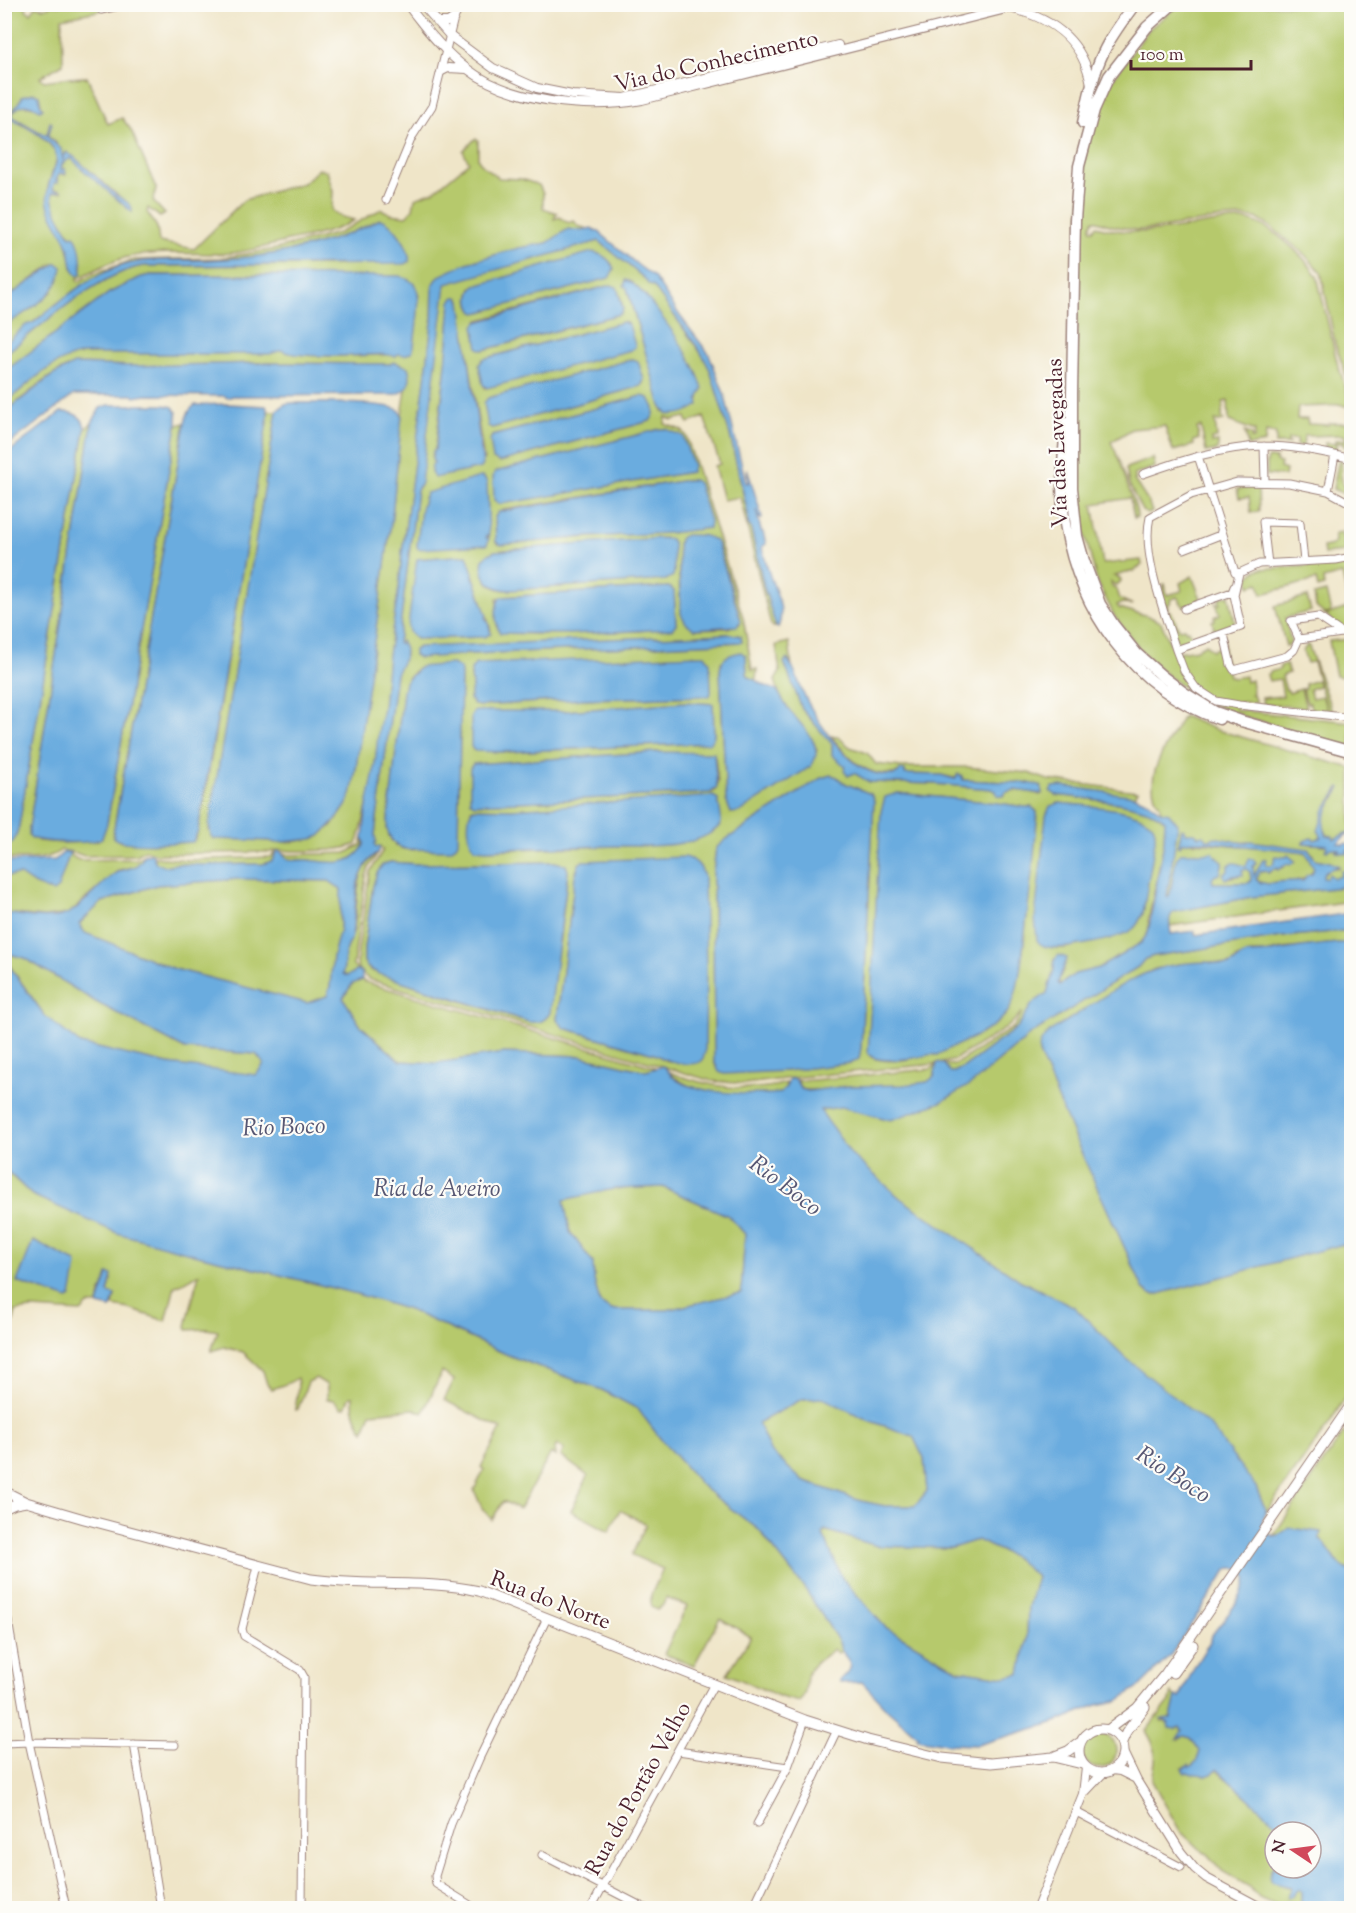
<svg xmlns="http://www.w3.org/2000/svg" width="1356" height="1913" font-family="'Sorts Mill Goudy',serif">
	<style>
		.green { fill: #b6c96c; stroke: #80744c; stroke-width: 1.5; fill-rule: evenodd }
		.water { fill: #6bacdf; stroke: #5a6685; stroke-width: 1.5; fill-rule: evenodd }
		.lines { fill: none; stroke-linecap: round; stroke-linejoin: round }
		.minor-casing { stroke: #9c827a; stroke-width: 9 }
		.tertiary-casing { stroke: #9c827a; stroke-width: 10 }
		.secondary-casing { stroke: #9c827a; stroke-width: 11 }
		.primary-casing { stroke: #9c827a; stroke-width: 13 }
		.minor { stroke: #fff; stroke-width: 7 }
		.tertiary { stroke: #fff; stroke-width: 8 }
		.secondary { stroke: #fff; stroke-width: 9 }
		.primary { stroke: #fff; stroke-width: 10 }
		.labels { text-anchor: middle; stroke-width: 4.5; stroke-linejoin: round; paint-order: stroke }
		.street-label { font-size: 22px; fill: #4a1f2b; stroke: #fdfcf7 }
		.water-label { font-size: 24px; font-style: italic; fill: #575773; stroke: #fdfcf7 }
	</style>
	<rect width="100%" height="100%" fill="#fdfcf7"/>
	<filter id="ink" filterUnits="userSpaceOnUse"><feTurbulence type="fractalNoise" baseFrequency=".0167" numOctaves="2"/><feDisplacementMap in="SourceGraphic" scale="12" xChannelSelector="R" yChannelSelector="G"/><feConvolveMatrix kernelMatrix="1 2 1 2 8 2 1 2 1" color-interpolation-filters="sRGB"/></filter>
	<filter id="wash" filterUnits="userSpaceOnUse"><feTurbulence type="fractalNoise" baseFrequency=".008" numOctaves="4" result="noise"/><feDisplacementMap in="SourceGraphic" scale="24" xChannelSelector="R" yChannelSelector="G"/><feGaussianBlur stdDeviation="1.35" result="paint"/><feColorMatrix in="noise" values="0 0 0 0 0 0 0 0 0 0 0 0 0 0 0 0 0 1.4 0 .05"/><feComposite in="paint" operator="in"/></filter>
	<g filter="url(#wash)">
		<rect width="100%" height="100%" fill="#efe5c8"/>
		<path class="green" d="M11 5H27L26 10 31 13 36 6 43 8 49 7V5H113L98 11 62 18 63 64 40 77 44 81 65 78 87 77 108 124 122 118 131 130 156 188 153 201 165 214 160 217 148 208 147 212 157 227 159 242 194 249 244 200 303 183 319 169 327 171 333 191 332 210 339 216 354 220C332 234 305 237 280 243 261 248 240 253 221 254 192 254 162 251 133 256 114 259 95 270 77 279L78 282 93 274 133 260 220 258 276 249 339 233 381 209 391 214 406 216 413 209 415 198 434 191 469 162 463 151 476 138 478 140V159L483 166 499 178 521 179 539 185 543 194V208L557 213 554 219 560 217C565 222 568 224 574 221L578 226 588 229 579 231 568 229 547 243 519 248 467 263 433 285 432 322 427 365 402 553 399 588 388 655 383 709 371 790 359 839 357 844C338 852 315 850 294 851 286 851 279 848 271 852L157 854 145 850 137 855 84 856 73 852 61 850C48 862 21 858 4 859L5 847C15 843 16 836 19 826L85 429 92 423 29 828 38 841 64 843 97 841 107 824 177 425 185 423 113 834 114 838 121 842 146 843 187 842 196 838 204 802 268 411H277L209 831C277 842 337 865 355 774L392 516 402 415 406 390 408 386 397 365 394 362 390 364 261 363 133 366 82 364C56 365 25 397 5 412V403C29 384 52 359 84 354 149 352 217 357 282 350 295 360 392 355 412 352L414 346 419 295 399 276 151 275 141 277 109 293 5 371V354C41 326 99 273 143 266L342 265 380 219C329 247 265 258 207 260 178 261 149 257 121 266 85 278 62 300 32 323L26 325 5 344V326L52 292 53 264 5 299V116C19 123 61 142 56 162 54 172 46 183 48 193 49 199 53 206 55 211 62 230 70 247 72 268H82C80 257 76 245 71 236 63 224 51 207 52 193L62 192 59 190H53L54 183 58 180H56L60 173 65 175 61 168 63 162 71 158 81 168 132 211 124 201 73 156 65 155 63 160 55 141 48 137 50 122 47 135H45L13 117 12 114C23 99 27 108 42 108L39 95 34 93 23 96 10 115 5 112V15L10 16 14 9Z
			M1179 5H1351V390L1335 343 1321 272 1303 253 1271 227 1256 218 1241 217 1223 218 1154 229 1137 230 1113 226 1094 220 1091 225V229L1093 230 1096 226C1133 237 1168 230 1205 224 1218 222 1233 219 1246 220 1269 222 1305 257 1317 276L1337 362 1351 404V408L1339 404 1329 406 1298 407 1297 419H1307L1308 424 1328 425 1330 423H1351L1352 449 1351 452 1343 445V443H1337L1335 453 1326 452 1325 443 1335 444V440H1345V436L1343 435 1304 436 1303 448 1296 445 1297 439H1288L1289 444H1276V434L1266 432 1265 443 1248 446 1245 432 1252 435 1251 439H1254L1255 431 1229 421 1228 401 1223 402 1222 418 1224 421H1215L1217 438 1211 439 1212 443 1218 442V450L1206 452 1201 427 1197 428 1199 439 1193 441 1194 445 1173 451 1165 426 1132 429 1111 442C1118 456 1123 469 1127 484 1131 496 1137 505 1137 517L1134 518 1130 498 1093 504 1103 564 1141 560 1142 565 1134 571 1114 576 1120 578 1121 581 1118 584 1115 585 1111 582 1112 587 1117 590 1120 599 1133 605 1123 603 1117 605 1119 608 1148 616 1161 622 1171 646 1178 652 1197 649 1206 644 1212 650 1222 646 1224 634V657L1229 676 1233 678 1245 676 1246 682 1251 680 1253 693 1251 695H1253L1256 703 1242 702 1235 704 1236 710 1351 722V748L1226 711 1182 686 1162 671 1144 654 1115 617 1097 581 1080 516 1076 382 1078 262 1082 174 1089 134 1110 83 1149 29Z
			M599 241 645 279 648 284 654 287 703 356 710 370 730 435 764 587 776 627H772L770 622 740 497 723 500 714 466 720 464 704 417 688 423 686 417 672 420 666 417 665 424 681 430 686 435 743 617 752 670 757 669 756 680 749 678 747 674 746 656 721 662 720 670 726 800 731 813 817 751C812 734 797 721 787 707 780 698 778 690 775 680L780 672 776 645 789 642 792 667 789 661 784 662 802 709 832 744V755L839 759 851 773H854L870 782 935 784 992 789 996 791 1000 796H1004L1006 792C1019 789 1028 791 1040 795L1042 792 1029 783 963 780 941 775 904 774 905 771C871 783 850 760 831 736L838 737 850 747 867 753 876 764 902 767H967L1029 773 1048 780 1138 791 1135 796 1056 795C1084 799 1145 802 1165 820L1164 842 1148 922 1149 924 1148 933 1141 943 1099 968 1075 974 1059 985V978L1064 969 1054 960V970L1047 993 1032 1004 1018 1027 964 1067 954 1072H949L944 1064 954 1065 1014 1027 1022 1012 1010 1025 995 1035 952 1061 937 1063C937 1071 935 1079 927 1082 908 1089 872 1085 852 1086 835 1086 817 1093 801 1089L797 1080 802 1081 931 1069 937 1064 800 1077 745 1084 712 1081 368 979 359 970 347 976 343 974C344 965 344 956 347 947 348 943 351 939 353 934 360 906 351 871 378 853L369 867 366 876 353 966 358 970 357 963 358 951 370 872 383 850 379 846 376 848 374 844 375 834 396 674 405 656 404 645 398 643 417 490 420 486 445 285 449 282ZM606 258 612 264 614 270 472 309C468 303 469 295 472 288ZM630 281 646 296 700 395 698 402 663 411 628 293 627 288ZM611 285C620 291 621 298 623 309L620 314 483 350 479 320ZM460 298 484 460 433 465 434 462 432 459 433 451H435L447 356 451 301ZM623 322 627 323 631 350 485 388 483 359ZM633 359 643 383 641 386 492 428 488 398ZM642 396 650 421 499 462 491 438 492 436ZM660 429H666L683 436 691 472 500 504 495 472ZM485 479 487 482 488 542 417 546 424 497ZM687 480 709 528C639 535 568 538 498 544L496 542 495 517 503 510ZM666 538 673 543 674 572 666 580 509 590C499 590 493 588 486 580L494 551ZM678 542 717 543 740 616V624L728 628 694 629 680 604ZM467 555 491 630 484 637 416 639 417 559ZM669 587 674 591 676 624 640 631 536 634 501 633 497 626V599L501 597ZM728 634 738 635 742 642 472 654 416 648ZM697 655C704 668 715 681 709 696L582 699 480 706 474 705 470 699 472 688 471 674ZM416 669 461 673 458 836C437 845 393 866 387 828L403 692 409 677ZM685 702 713 704 714 735 709 743 503 752 472 750 565 711ZM657 752 715 757 718 782 715 791 710 793 474 804 473 764ZM831 775 837 777 842 782 871 794 874 801 861 1048 786 1071 716 1067 714 1061 713 873 716 848 725 840 821 778ZM897 793 998 803 1025 807H1032L1037 812V819L1023 952 1008 1011 997 1023 980 1034 935 1055 928 1053C914 1060 886 1064 871 1057ZM718 799 721 822 695 841 688 842 653 845 486 850 471 809 473 808 512 809ZM1059 803 1127 812 1155 831 1143 913 1138 923 1066 948H1056ZM583 861 687 1064 664 1060 657 1055 564 1028 557 1019 575 876 579 864ZM390 862 416 864 555 862 566 865 568 871 559 946 529 1022 445 996 370 970 364 962V948L373 886 377 873Z
			M1153 458 1155 467 1134 475 1136 479 1134 480 1149 503 1152 512 1148 514 1142 511 1129 484 1126 468Z
			M1269 458 1276 459V462L1281 463 1280 468 1286 470 1285 476 1267 475V461Z
			M1339 459 1342 460 1341 475 1343 486H1351V497L1333 489Z
			M1258 488 1259 511 1251 513 1249 497 1239 498 1237 489Z
			M1341 532 1346 552 1324 554 1323 547 1332 545 1335 541 1334 535Z
			M1351 561V626L1339 627 1326 615 1350 607 1342 574 1323 579 1324 586 1318 588 1316 580 1262 594 1259 583 1250 586 1249 578 1253 572 1259 569 1341 564Z
			M1192 576 1202 601 1184 607 1177 597 1170 600 1171 603 1168 604 1169 608 1166 609 1162 595 1164 584H1165L1167 595 1182 591 1180 583Z
			M1326 592 1331 613 1324 614 1316 607 1314 595Z
			M1229 595 1235 623 1215 632 1212 621 1215 620 1214 617 1220 614 1216 603 1220 604 1219 598Z
			M1307 597 1311 611 1285 618 1291 642 1289 645 1286 646 1275 606Z
			M1171 611 1179 629 1184 628 1186 631 1189 630 1192 640 1185 644 1176 641 1167 612Z
			M1351 639V669L1343 670V677L1336 676 1329 641Z
			M1308 644 1332 711 1311 709 1310 703H1307L1302 689 1305 688V684L1317 680 1319 686 1309 689 1312 698 1322 696 1327 709 1313 662 1307 663 1303 651Z
			M1286 664 1289 673 1282 676 1286 690H1288L1289 693 1301 689 1306 708 1263 704 1262 698 1283 696 1280 679 1269 681 1267 675 1270 674V672L1280 669V666Z
			M1183 716 1217 730 1351 768V833H1346L1334 839 1326 835C1326 832 1324 829 1323 825 1323 813 1334 802 1339 791L1338 789C1329 808 1319 815 1321 837L1315 840 1311 838 1304 841 1303 843 1326 845 1328 847 1341 850 1336 851 1351 850V876H1347L1346 871 1338 878 1322 877 1323 874 1331 868H1338L1330 862 1315 859 1311 852 1250 842C1244 843 1215 840 1207 839 1198 837 1193 833 1184 833L1182 829 1178 846 1185 842 1208 843 1243 846 1274 847 1305 852 1314 868C1304 888 1285 877 1268 884L1259 882 1256 878 1260 871 1266 870 1268 873C1273 870 1275 867 1283 868L1287 864 1295 861 1286 857 1270 866 1265 864 1260 867 1254 877 1253 876V867L1248 863 1246 866C1239 865 1230 868 1226 874L1228 878 1242 875V870L1247 869 1250 872 1251 880 1249 883H1213L1212 879 1214 875 1219 874 1223 862 1194 852 1170 894 1168 897 1167 896 1169 813 1160 811V805C1139 780 1170 740 1183 716Z
			M363 838 365 840C362 859 340 865 324 863 319 863 314 861 310 860 302 859 294 861 286 858L283 853 289 855 346 853 361 845Z
			M277 851 272 861 263 864 204 865 177 864 164 866 156 863 154 857 188 860 270 857Z
			M70 852 73 857 79 860 138 859 144 855 141 863 137 866 119 870 68 914 44 917 5 913V876L20 875 35 885 65 868Z
			M239 879 329 881 341 889 340 929 333 956 330 986 327 996 307 1003 175 969 85 933 79 924 102 902 157 885Z
			M1351 886V901L1170 926C1169 920 1168 916 1174 912L1252 897Z
			M1351 930V943H1338L1282 949 1264 953H1249L1237 958 1234 963 1227 965 1209 962 1179 964 1155 969 1134 979 1060 1025 1039 1053 1072 1132 1143 1288 1149 1294 1155 1295 1351 1242V1387L1331 1421 1266 1512 1256 1487 1073 1306 1021 1281 900 1198 851 1154 819 1110 841 1107 891 1120 999 1061 1015 1047 1022 1043 1029 1035 1138 967 1145 959 1154 956 1282 937Z
			M4 953 25 958 96 1002 185 1049 256 1054 264 1064 256 1076 168 1064 80 1044 45 1016 5 959Z
			M362 980 365 982 657 1068 646 1071 580 1056 504 1053 436 1063 400 1061 360 1025 343 998 352 984Z
			M670 1072C675 1075 678 1075 683 1077 717 1088 752 1093 786 1083V1087L781 1093C760 1096 713 1094 694 1088 686 1085 679 1080 672 1076Z
			M4 1169 32 1195 190 1253 357 1294 409 1310 508 1355 602 1390 638 1409 663 1442 704 1488 759 1530 806 1590 839 1642 841 1651 838 1653 834 1649C826 1656 812 1663 808 1673 805 1683 807 1695 799 1702L781 1697 727 1674 751 1637 720 1618 694 1665 664 1654 687 1606 666 1598 663 1605 657 1610 651 1606V1595L663 1569 632 1555 646 1524 620 1510 609 1531 571 1511 588 1476 561 1456 564 1449 557 1445 555 1448 556 1456 551 1453 519 1509 503 1501 492 1520 482 1508 474 1490 484 1470 481 1467 501 1429 444 1400 454 1380 442 1372 423 1413 414 1409 371 1413 364 1431C356 1419 352 1410 353 1396H350L345 1407 341 1408 334 1400 327 1399V1385L316 1378 308 1382 298 1409 296 1410C295 1398 300 1389 297 1378 289 1384 282 1385 272 1389L267 1384 263 1371 243 1352 224 1347 211 1351 218 1331 207 1329 187 1330 186 1326 199 1274 185 1282 175 1286 166 1321 129 1309 113 1306 115 1295 108 1294 112 1276 100 1293 98 1305H88L81 1312 32 1309 16 1311 7 1349 5 1347V1286L9 1274H5ZM33 1241 76 1262 43 1291 17 1282Z
			M663 1187 729 1216 745 1234 741 1293 667 1310H611L600 1303 594 1280 593 1263 570 1232 563 1199 613 1189Z
			M824 1398 868 1420 913 1436 924 1459 927 1491 915 1506H885L861 1501 803 1481 770 1451 758 1423 802 1399Z
			M1351 1425V1572C1343 1567 1334 1559 1328 1551 1325 1546 1324 1542 1320 1538L1321 1533 1289 1528 1283 1533 1273 1536 1342 1435Z
			M824 1530 877 1546 952 1548 977 1540 1014 1557 1037 1577 1028 1607 1027 1638 1020 1674 1004 1677 958 1670 885 1627 842 1578 823 1534Z
			M1172 1693 1176 1696 1171 1718 1162 1721 1180 1727 1182 1731 1179 1739 1184 1736 1191 1738 1200 1751C1198 1758 1197 1765 1189 1767L1188 1766 1182 1768C1193 1776 1197 1771 1206 1776L1212 1773 1216 1769 1280 1827 1285 1832H1275V1864L1270 1871 1284 1886 1291 1888 1287 1898 1292 1896 1297 1890H1299L1301 1892V1908H1296L1290 1903H1284L1277 1906 1259 1898 1248 1886 1222 1871 1207 1854 1199 1849 1180 1831 1152 1781C1155 1757 1160 1753 1146 1731L1170 1701Z
			M1082 1751a17 17 0 1 1 34 0a17 17 0 1 1-34 0Z"/>
		<path class="water" d="M34 93 39 95 40 104 43 108 40 110C28 103 21 102 12 114L13 117 45 135H47L50 122 52 123 48 137 61 149 63 160 66 152 73 156 116 195 127 202 132 208V212L81 168 71 158 62 164 61 170 65 168 66 174 60 173 56 180H58V183H54L53 190 62 191 52 193C51 205 62 223 69 234L71 236 74 235C82 246 81 259 82 273L78 276C69 269 72 256 68 246 63 231 51 219 48 204 45 189 52 176 56 163 62 142 20 123 5 116V112L11 114 23 96Z
			M380 219C393 221 412 250 409 262L405 264 143 266C99 273 41 326 5 354V344L26 325 33 323C62 300 85 278 121 266 149 257 178 261 207 260 265 258 329 247 380 219Z
			M591 228 599 232 639 266 654 277 680 316 709 354 725 396 746 483H748L747 468 762 517V519H760L756 510 761 531 763 532 766 544 762 547C764 557 767 566 770 576 776 593 786 609 778 628L776 627 764 587 751 528 748 524V514L730 435 710 370 700 351 654 287 648 284 645 279 599 241 446 284 421 483 417 490 398 643 400 644 401 641C410 653 401 663 396 674L375 834 376 842 374 844 376 848 379 846 380 848 378 853 372 857 366 865 358 882 352 936 345 954 343 974 347 976 359 970 362 974V980L352 984 343 998 360 1025 400 1061 436 1063 504 1053 580 1056 646 1071 663 1066C668 1069 669 1073 672 1076 688 1094 758 1096 781 1093L786 1087 789 1079C798 1077 796 1083 801 1089L808 1091 849 1086 903 1085 927 1082 934 1077 937 1063 939 1062 944 1064 950 1072H954L964 1067 1018 1027 1032 1004 1047 993 1054 970V960L1059 955 1067 958C1065 967 1060 974 1058 983L1060 985 1075 974 1099 968 1121 955 1141 943 1148 933 1164 842 1165 820C1145 802 1084 799 1056 795L1050 791 1053 787 1062 786 1135 796 1149 802 1160 811 1169 813 1178 824 1167 896 1168 897 1170 894 1176 859 1181 853C1192 852 1202 854 1213 852L1215 856 1223 861 1220 874 1214 876 1212 879 1213 883H1249L1251 880 1250 872 1247 869 1242 870 1243 875 1232 876 1225 879 1223 875 1228 871V866C1233 860 1239 865 1246 866L1249 859H1253L1256 862 1253 867 1254 876 1263 859H1266L1265 864 1270 866 1273 864 1275 856 1286 857 1288 855 1295 861 1290 865 1287 864 1278 870 1277 867 1271 870 1268 873 1266 870 1260 871 1256 879 1259 882 1268 884C1273 882 1296 880 1303 881L1307 875 1312 874 1314 868 1305 852C1284 849 1264 848 1243 846 1224 845 1200 838 1181 843L1180 846H1178L1182 828 1184 829 1185 833H1195L1198 836 1204 835 1207 839H1212L1214 837 1244 843 1250 841 1308 849 1315 859 1330 862 1339 866 1326 871 1323 874V877L1327 878 1329 874 1334 878 1342 876 1341 871H1346L1347 876H1351V886L1252 897 1174 912C1167 917 1170 926 1171 934L1195 931V935L1351 913V930L1282 937 1154 956 1145 959 1138 967 1029 1035 1022 1043 1015 1047 973 1083 941 1102 891 1120 841 1107 820 1110 851 1154 900 1198 1021 1281 1073 1306 1126 1358 1210 1426 1256 1487 1266 1512 1262 1521C1264 1529 1268 1537 1277 1536L1289 1528 1321 1532 1319 1538 1326 1544C1328 1555 1341 1566 1351 1572V1908H1301V1892L1299 1890H1297L1292 1896 1286 1898 1291 1887 1271 1882C1267 1875 1271 1870 1275 1864V1868H1311V1832H1285L1217 1769 1212 1774 1206 1776C1199 1772 1194 1776 1187 1772L1185 1773 1182 1769 1189 1765V1767C1197 1764 1198 1758 1200 1751L1191 1738 1184 1736 1177 1739 1182 1731 1180 1727 1175 1729 1169 1728 1168 1723 1161 1719 1171 1718 1176 1696 1180 1697 1196 1664 1211 1640 1212 1635C1224 1618 1244 1599 1247 1577 1242 1571 1237 1566 1228 1569L1170 1656 1140 1686 1118 1701 1097 1705 1056 1722 977 1745 946 1744 917 1739 918 1736 888 1710 862 1682 840 1683 839 1681C863 1661 843 1664 839 1642L806 1590 759 1530 704 1488 663 1442 638 1409 602 1390 508 1355 409 1310 357 1294 190 1253 117 1233 32 1195 5 1169 4 959 45 1016 80 1044 168 1064 256 1075 264 1064 256 1054 185 1049 96 1002 25 958 5 953V913C22 915 53 922 69 913 75 910 82 903 87 899 97 890 104 881 114 874 127 865 137 872 144 855L152 854 156 863 164 866 177 864 204 865 263 864 272 861 277 851H280C284 854 285 859 290 860 296 861 303 859 309 860 328 862 347 868 361 850 365 845 365 843 363 838L366 812 374 771 379 727 383 709 388 655 399 588 402 553 427 365 432 322 433 285 439 276 467 263 519 248 547 243 568 229 583 231ZM239 879 329 881 341 889 340 929 333 956 330 986 327 996 307 1003 175 969 85 933 79 924 102 902 157 885ZM663 1187 729 1216 745 1234 741 1293 667 1310H611L600 1303 594 1280 593 1263 570 1232 564 1200 613 1189ZM823 1398 868 1420 913 1436 924 1459 927 1491 915 1506H885L861 1501 803 1481 770 1451 758 1423 802 1399ZM825 1530 877 1546 952 1548 977 1540 1014 1557 1037 1577 1028 1607 1027 1638 1020 1674 1004 1677 958 1670 885 1627 842 1578 823 1534Z
			M592 252C602 254 610 259 614 269L609 278 477 313 474 312C468 304 468 293 475 286Z
			M57 263 62 267C60 296 26 311 5 326V299Z
			M151 275 399 276C405 278 411 279 415 285 423 296 415 332 414 346L412 352 405 355 398 354 395 357C389 353 376 355 368 355 352 356 292 358 282 350L270 354H84C52 359 29 384 5 403V371L109 293 141 277Z
			M626 280C641 283 684 347 692 363 697 371 700 380 703 389L698 399 699 405C690 411 678 416 667 414L661 406 627 288 624 286Z
			M611 285 617 287 623 309 620 314 483 350 478 348 474 326 477 322Z
			M455 297H458L461 301 483 465 481 468 434 478 431 472 432 465 434 462 432 460 433 451 435 450C443 400 448 352 451 301Z
			M623 322 629 325 635 345V347L631 350 487 388 483 385 479 365 483 359Z
			M633 359 638 361 644 380 641 386 492 428 488 426 484 403 488 398Z
			M394 362 408 367C413 381 408 392 394 395L233 396 227 398 225 396 146 395 135 397 133 395H74L5 447V412L53 375 74 364 133 366 261 363 390 364Z
			M642 396 649 398 654 408V415L650 421 499 462 493 459 490 440 492 436Z
			M291 403C313 403 382 401 399 410L402 415 392 516 355 775 351 795 346 806 336 820 320 836 312 839 275 843 270 841 214 839 211 837 209 825 277 411 285 404Z
			M228 404 266 406 268 411V417L198 831 193 842C178 843 124 847 114 838L113 834 185 423C187 415 188 410 195 405Z
			M109 405H164L173 407 177 412V425L107 824 102 838C92 845 44 843 31 838L29 835V828L92 423 100 408Z
			M61 412C73 412 84 416 85 429L19 826C16 836 15 844 5 847V455Z
			M660 429H666L683 436 693 466 691 472 526 500 500 504 494 500 493 477 495 472Z
			M480 477H483L487 482 489 536H486V538H489L487 545 418 549 417 546 421 509 426 493Z
			M687 480H694L698 483 710 521 709 528 670 533 584 537 501 545 496 542 495 517 498 512Z
			M686 535C698 535 709 534 717 543L741 621 737 626 694 629 686 623 681 614 678 542 681 537Z
			M659 538 671 539 673 543 674 572 673 576 666 580 509 590C491 589 479 578 483 559L489 554 495 551Z
			M467 555 473 573V578H474L487 616 485 617 487 621H488L491 634 484 637 416 639 409 632 408 626 417 559Z
			M669 587 674 591 676 624 672 629 570 634 500 633C495 625 494 604 501 597Z
			M728 634 741 636 742 642 472 654 466 653 462 655 419 658 414 655V650L419 647Z
			M741 652 746 656 747 674 749 677C759 681 766 688 777 690 780 695 783 701 787 707 798 723 829 746 810 767L740 812 731 813 726 800 720 670C722 656 728 655 741 652Z
			M697 655H705L710 662 711 689V694L709 696 582 699 480 706 474 705 470 699 472 687 471 669 476 664Z
			M787 659C795 668 798 682 803 693 817 721 846 767 878 774 883 775 892 776 897 774 904 769 895 771 905 770V774L941 775 955 779 958 774 962 776 963 780 1029 783 1041 786 1042 794 1015 790 1006 792 1004 796 997 795 996 791 991 789 935 784 869 782 854 773 848 776 844 771 845 766 832 755V744L802 709 784 662Z
			M452 664 460 668 461 673 458 842 455 847 450 850 405 849C395 846 389 839 387 828L403 692 405 682 420 667Z
			M685 702 713 704 714 735 712 741 709 743 503 752 475 751 471 747V716L473 712 476 711H565Z
			M657 752 714 753 717 788 710 793 474 804 470 801V768L473 764Z
			M831 775 837 777 842 782 871 794 874 801 861 1048 859 1059 851 1063 786 1071 724 1074 719 1072 714 1061 713 873 716 848 725 840 821 778Z
			M1340 787 1341 788C1335 796 1323 816 1324 825 1324 829 1326 832 1326 835L1333 836 1334 839 1346 833H1351V835H1346L1338 843 1343 844 1346 843 1351 846V850H1347L1349 854 1336 852 1335 851 1340 850 1339 849 1331 848 1327 851 1325 850 1327 847 1326 845 1303 843 1304 841 1311 838 1315 840 1321 837 1320 833 1318 831 1325 809Z
			M897 793 998 803 1025 807H1032L1037 812V819C1035 854 1030 889 1026 924 1023 946 1020 996 1007 1013 990 1034 960 1042 937 1055 929 1053 927 1056 919 1057 907 1059 876 1064 868 1054L881 811 885 797Z
			M713 796 718 799C718 806 724 818 720 825 715 832 701 839 692 841 668 847 640 846 614 846 572 847 529 847 486 850L475 849C467 841 466 816 473 808L512 809Z
			M1059 803C1081 805 1135 808 1151 823 1156 828 1155 834 1155 841L1143 913C1140 919 1138 925 1133 929 1120 939 1059 952 1044 946 1039 944 1040 944 1037 940L1035 918 1046 816 1050 806Z
			M64 852H70L58 888 53 892 35 885 20 875 5 876V862L55 860Z
			M685 857C696 860 701 865 704 877L706 967 705 1053 702 1061C693 1067 666 1062 657 1055L564 1028 557 1019 575 876 579 864 583 861Z
			M390 862 416 864 555 862 566 865 568 871 550 1013C544 1022 539 1023 529 1022L379 974 367 967 364 961V948L373 886 377 873 382 865Z
			M1338 943H1352L1351 1242 1155 1295 1150 1294 1143 1288 1072 1132 1039 1053C1037 1036 1057 1027 1070 1019 1103 997 1139 969 1179 964 1188 963 1197 962 1206 962 1214 962 1221 966 1229 965 1236 963 1239 955 1248 954 1254 953 1260 954 1266 953 1290 948 1314 945 1338 943Z
			M33 1241 76 1262 77 1265 71 1297 68 1299 17 1282Z
			M108 1274 112 1275 108 1293 115 1295 111 1308 98 1305C100 1294 105 1285 108 1274Z"/>
	</g>
	<g filter="url(#ink)">
		<g class="lines">
			<defs>
				<path id="minor" d="M101 10 128 4
					M386 200 412 137 432 106 454 18 462 4
					M1264 446 1265 481
					M1198 456 1235 572 1239 573
					M1143 474C1182 460 1223 447 1264 446 1293 446 1324 452 1352 459
					M1328 491 1335 455
					M1352 504 1328 491 1289 483 1237 482 1191 495 1150 517C1141 554 1165 614 1176 650L1241 627 1234 595 1239 573 1259 564 1336 560 1352 557
					M1184 549 1220 535 1221 531
					M1268 564 1263 522 1300 523 1304 561
					M1184 609 1232 592 1234 587
					M1318 617 1342 633 1299 639 1291 621Z
					M1224 634 1231 665 1234 670 1287 656 1294 650 1299 639
					M1176 650 1184 671 1196 688 1216 701 1239 705 1352 718
					M258 1566 242 1629 244 1636 300 1670 304 1677 302 1908
					M4 1597 29 1742 66 1908
					M4 1743 29 1742 175 1745
					M134 1744 161 1908
					M678 1751 788 1767 805 1720
					M1076 1812 1181 1867
					M757 1824 788 1767
					M542 1855 645 1908
					M471 1908 470 1905 436 1884 435 1876 451 1824 479 1759 547 1618
					M591 1908 714 1684
					M753 1908 837 1730"/>
				<path id="tertiary" d="M407 4C424 27 443 51 466 68 511 103 588 110 642 100L1026 4
					M422 4 450 36 493 68 537 88 572 95 625 98 838 45
					M1096 4H1124
					M1013 9C1054 19 1083 41 1091 84
					M437 22H448L454 18
					M442 71 448 68 467 69
					M1123 1752 1137 1781 1181 1852 1195 1869 1206 1878 1262 1908
					M1112 1770 1120 1771 1134 1778
					M1086 1791 1103 1773
					M1037 1908 1083 1794 1086 1768"/>
				<path id="secondary" d="M4 1491 26 1502 84 1519 311 1579C367 1587 423 1579 479 1591L805 1720 868 1740 942 1758 991 1763 1053 1757 1082 1764
					M4 1509 15 1504 26 1502
					M1173 1673 1193 1645
					M1079 1751a22 22 0 1 1 44 0a22 22 0 1 1-44 0Z
					M1109 1729 1137 1708 1165 1674 1352 1403
					M1122 1742 1126 1733 1145 1707
					M1055 1756 1068 1751 1079 1743"/>
				<path id="primary" d="M1173 4 1147 27 1109 76 1094 110 1079 166 1075 220 1072 394V488L1077 536 1084 561 1100 604 1113 624 1137 654 1162 676 1183 692 1215 712 1241 721 1352 752
					M1083 123C1088 100 1093 73 1104 51 1112 34 1124 19 1135 4
					M1066 423C1064 456 1059 491 1065 524 1080 612 1133 688 1219 719"/>
			</defs>
			<use href="#minor" class="minor-casing"/>
			<use href="#tertiary" class="tertiary-casing"/>
			<use href="#secondary" class="secondary-casing"/>
			<use href="#primary" class="primary-casing"/>
			<use href="#minor" class="minor"/>
			<use href="#tertiary" class="tertiary"/>
			<use href="#secondary" class="secondary"/>
			<use href="#primary" class="primary"/>
		</g>
	</g>
	<g class="labels">
		<g class="street-label">
			<text transform="translate(716 60) rotate(-13)" y="8">Via do Conhecimento</text>
			<text transform="translate(1056 443) rotate(-92)" y="8">Via das Lavegadas</text>
			<text transform="translate(551 1599) rotate(21)" y="8">Rua do Norte</text>
			<text transform="translate(637 1788) rotate(-61)" y="8">Rua do Portão Velho</text>
		</g>
		<g class="water-label">
			<text transform="translate(284 1126) rotate(-2)" y="8">Rio Boco</text>
			<text transform="translate(786 1185) rotate(37)" y="8">Rio Boco</text>
			<text x="437" y="1196">Ria de Aveiro</text>
			<text transform="translate(1174 1474) rotate(33)" y="8">Rio Boco</text>
		</g>
	</g>
	<rect width="1356" height="1913" fill="none" stroke="#fdfcf7" stroke-width="24"/>
	<g transform="translate(1293 1850) rotate(283)"><circle r="28" fill="#fdfcf7" stroke="#b5a4a5" stroke-width="1.5"/>
	<path d="M0-4.5L10 22L0 15L-10 22Z" fill="#d1495b"/>
	<text y="-9" font-size="16" font-weight="bold" text-anchor="middle" fill="#4a1f2b">N</text>
	</g>
	<path d="M1131 60v9h120v-9" fill="none" stroke="#4a1f2b" stroke-width="3"/>
	<text x="1140" y="60" font-size="18" fill="#4a1f2b" stroke="#fdfcf7" stroke-width="4.5" paint-order="stroke">100 m</text>
</svg>
